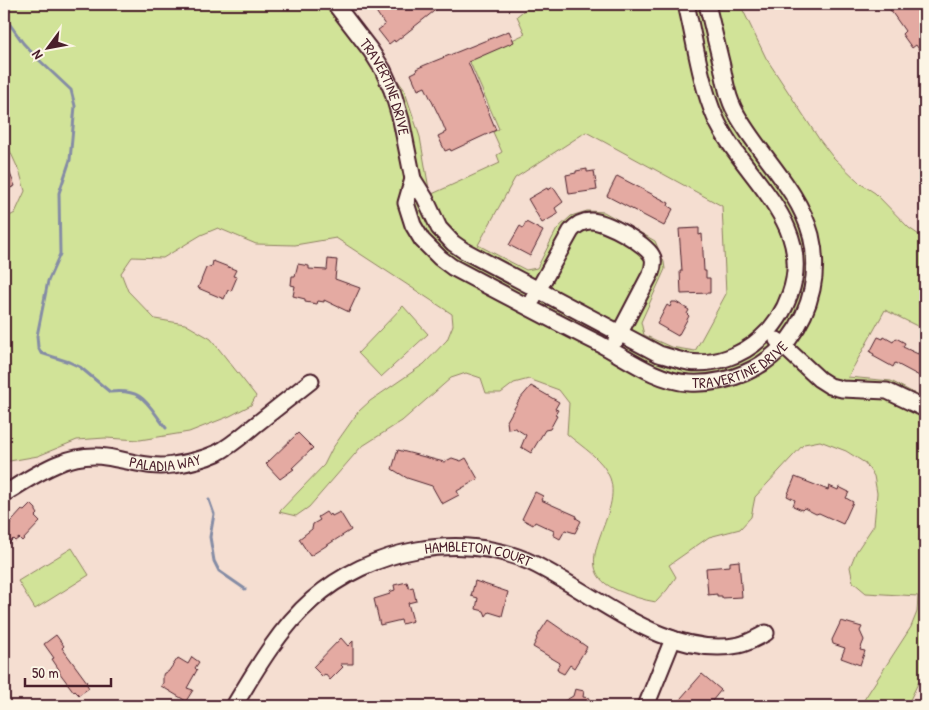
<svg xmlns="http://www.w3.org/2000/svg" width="929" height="710" font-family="'Patrick Hand',sans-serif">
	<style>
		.green { fill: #d1e398; stroke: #8e8162; fill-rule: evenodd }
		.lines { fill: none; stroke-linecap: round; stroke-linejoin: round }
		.stream { stroke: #858ca5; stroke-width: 3 }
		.building { fill: #e4aaa2; stroke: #4a1f2b }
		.minor-casing { stroke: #4a1f2b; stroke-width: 19 }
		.minor { stroke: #fcf5e5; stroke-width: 15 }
		.labels { text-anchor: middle; stroke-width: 4; stroke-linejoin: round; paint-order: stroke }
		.street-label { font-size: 15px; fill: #4a1f2b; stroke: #fcf5e5 }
	</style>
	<rect width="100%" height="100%" fill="#f5ded1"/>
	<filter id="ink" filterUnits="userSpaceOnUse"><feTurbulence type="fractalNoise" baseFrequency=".02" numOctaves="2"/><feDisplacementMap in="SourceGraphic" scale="10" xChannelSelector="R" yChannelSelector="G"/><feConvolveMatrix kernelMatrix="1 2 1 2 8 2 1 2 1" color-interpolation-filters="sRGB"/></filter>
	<g filter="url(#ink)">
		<path class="green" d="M4 4H341L404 89 420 137 430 195 500 163 497 155 502 152 493 132 499 129 469 60 525 34 517 16 528 7 526 4H740L766 58 819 139 832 156 861 184 875 193 909 228 925 239V330L885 310 848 377 891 381 925 399V669L907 706H860L911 627 917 612 918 596 866 593 853 582 850 567 856 552 874 525 877 493 874 476 865 463 846 451 820 441 804 444 755 497 751 517 740 529 709 537 669 565 676 577 667 590 656 602C643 600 632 596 619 591 562 568 624 518 610 478 603 459 582 447 567 434L569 403 559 390 529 379 514 383 501 393H486L481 378 466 373 451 378 402 421 361 447 309 507 296 516 279 512 324 465 332 449 358 412 370 401 424 364 447 340 453 325 452 314 336 238 295 245 256 244 218 228 201 235 163 258 132 257 121 273 128 291 155 319 185 324 211 339 256 396 251 405 230 416 189 432 140 440 105 438 77 440 38 456 4 462V219L15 213 25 191 20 173 10 151 4 148ZM586 132 722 206 726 294 695 351 671 347 644 335 641 322 661 278 665 269 664 262 655 241 604 212 587 211 571 216 557 229 537 268 526 270 478 245 515 178Z
			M403 306 428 334 381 377 358 353Z
			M72 548 89 575 35 609 18 581Z"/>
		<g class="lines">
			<path class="stream" d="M4 16 23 43 37 58 71 90 75 106 70 160 59 193 60 254 48 281 37 336 38 347 41 353 69 362 80 367 110 392C144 388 147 404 166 428
				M209 500 214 514 210 537 214 561 219 571 245 589"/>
		</g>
		<path class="building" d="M371 4H443L395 42 394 40 389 44 378 30 385 25Z
			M886 4H925V58L916 45 912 48 902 34 905 31Z
			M509 31 514 42 468 62 496 130 451 151 450 149 445 151 438 136 446 132 442 122 425 87 418 90 411 74 417 71 416 69 425 65Z
			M4 159 15 186 4 191Z
			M587 169V172L594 171 597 190 569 194 566 175 576 173V171Z
			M617 176 669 203 668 206 673 209 664 226 607 196Z
			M553 187 563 202 555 208 558 214 542 223 528 199 547 188 548 190Z
			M526 222 543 231 530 256 509 245 520 226 523 228Z
			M699 228V235L702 234 704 271H706V278H710V293L681 294 680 271H682L679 229Z
			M328 259 337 260 335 279 360 288 349 312 324 300V302L318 301 317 304 305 302V299L293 296 295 286 291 285 292 276H295L298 264 309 266V269L327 270Z
			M213 261 236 270 233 276 237 277 231 291 228 290 224 299 198 288 206 268 212 266Z
			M672 302H676L689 310 687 314 689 316 678 336 657 324 667 305 670 307Z
			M878 337 883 339 884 337 893 342 896 338 905 343 903 347 918 354 919 352 925 356V379L895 363 893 367 873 356 874 354 870 352Z
			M531 386 559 402 555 409 558 410 555 415 557 416 550 429 545 430 531 453 521 447 526 435 515 428 508 429 507 421 519 400Z
			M298 433 313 448 292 468 294 469 280 479 266 464Z
			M398 450 444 462 452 458 461 461 466 458 478 479 457 491 459 495 442 504 432 486 407 478 392 469Z
			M795 477 828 490 829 486 838 490 839 487 849 492 846 498 853 502 843 524 819 513 816 514 804 508 802 510 793 506 795 500 787 496Z
			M535 492 543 496 541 500 577 516 576 518 581 521 575 533 565 530 560 539 553 535 554 531 535 522 533 525 522 519Z
			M31 504 36 509V511L38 514 35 517 40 522 22 541 19 538 15 541 13 539 4 548V530L22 510 24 511Z
			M326 512 329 516 331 514 332 516 340 512 351 530 310 556 299 539 312 529 313 524 320 520 318 517Z
			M739 561 742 597 722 598V596H717V594L708 595 706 568 730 566V562Z
			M475 581 508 592 502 616 489 612 486 616 484 611 476 609 478 598 471 596Z
			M407 582 409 588 413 587 416 601 408 603 413 621 402 624 401 620 380 625 374 599 390 594 389 592 395 590 394 585Z
			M548 620 587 647 574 668 570 665 564 674 558 671 557 668 560 663 533 647 537 639 536 638Z
			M841 621 862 627 860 631 864 640 860 650 865 651 860 665 841 658 845 648 833 644 832 640Z
			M56 635 64 646 62 648 87 682 86 683 89 688 79 695 75 691 74 692 59 672 60 671 52 659 54 658 44 644Z
			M341 638 348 646 353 641V664H340L343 667 330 680 325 674 322 676 313 667Z
			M192 657 199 662 195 668 197 670 187 688 193 690 186 701 161 686 163 683V675L164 673 168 672 178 658 188 664Z
			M702 674 721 690 708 706H674Z
			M575 689 584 691 583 697 589 698 588 706H556L573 696Z"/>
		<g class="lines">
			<defs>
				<g id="minor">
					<path id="s1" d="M335 4 371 51 383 70 392 90 401 120 413 179 425 198 439 228 453 243 463 250 659 354C669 357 678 360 688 362 714 366 743 355 761 338 775 326 784 311 790 294 816 222 740 175 715 117 700 82 695 41 686 4"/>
					<path id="s2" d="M413 179 406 203 413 225 422 240 440 258 452 267C501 293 550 319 600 344 628 359 657 381 689 383 728 385 765 369 789 339 812 309 820 271 811 235 798 188 759 155 736 113 728 99 725 82 722 66 717 46 712 25 707 4"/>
					<path d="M533 299 571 231C576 225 582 221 591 221 605 221 648 244 653 258 654 263 653 268 651 273L616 340"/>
					<path d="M777 340 819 379 830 386 842 389 887 391 925 409"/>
					<path id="s3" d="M4 494C35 475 68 451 106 457 128 460 150 469 173 465 187 463 204 459 217 453 231 446 243 435 254 426 273 411 292 396 311 381"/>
					<path id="s4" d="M234 706C256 669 280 628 312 600 369 549 462 530 532 563 593 592 667 660 739 645 748 643 758 637 766 633"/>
					<path d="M646 706 673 639"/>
				</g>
			</defs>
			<use href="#minor" class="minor-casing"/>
			<use href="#minor" class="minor"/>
		</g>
	</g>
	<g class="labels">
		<g class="street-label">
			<text dy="5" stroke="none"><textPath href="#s1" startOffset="98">TRAVERTINE DRIVE</textPath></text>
			<text dy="5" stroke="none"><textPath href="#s2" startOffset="426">TRAVERTINE DRIVE</textPath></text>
			<text dy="5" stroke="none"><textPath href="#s3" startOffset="171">PALADIA WAY</textPath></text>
			<text dy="5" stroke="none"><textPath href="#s4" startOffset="312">HAMBLETON COURT</textPath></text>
		</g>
	</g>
	<rect width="929" height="710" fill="none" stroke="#fcf5e5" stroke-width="20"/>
	<rect x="10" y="10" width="909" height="690" fill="none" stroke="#4a1f2b" stroke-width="2" filter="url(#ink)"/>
	<g transform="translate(48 48) rotate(238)" stroke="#fcf5e5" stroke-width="4" paint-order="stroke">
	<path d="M0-4L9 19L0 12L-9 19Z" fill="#4a1f2b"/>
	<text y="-8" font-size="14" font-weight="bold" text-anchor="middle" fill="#4a1f2b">N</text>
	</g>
	<path d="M25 678v8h86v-8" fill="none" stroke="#4a1f2b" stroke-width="2.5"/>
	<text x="32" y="678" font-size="15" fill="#4a1f2b" stroke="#fcf5e5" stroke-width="4" paint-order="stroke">50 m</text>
</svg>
